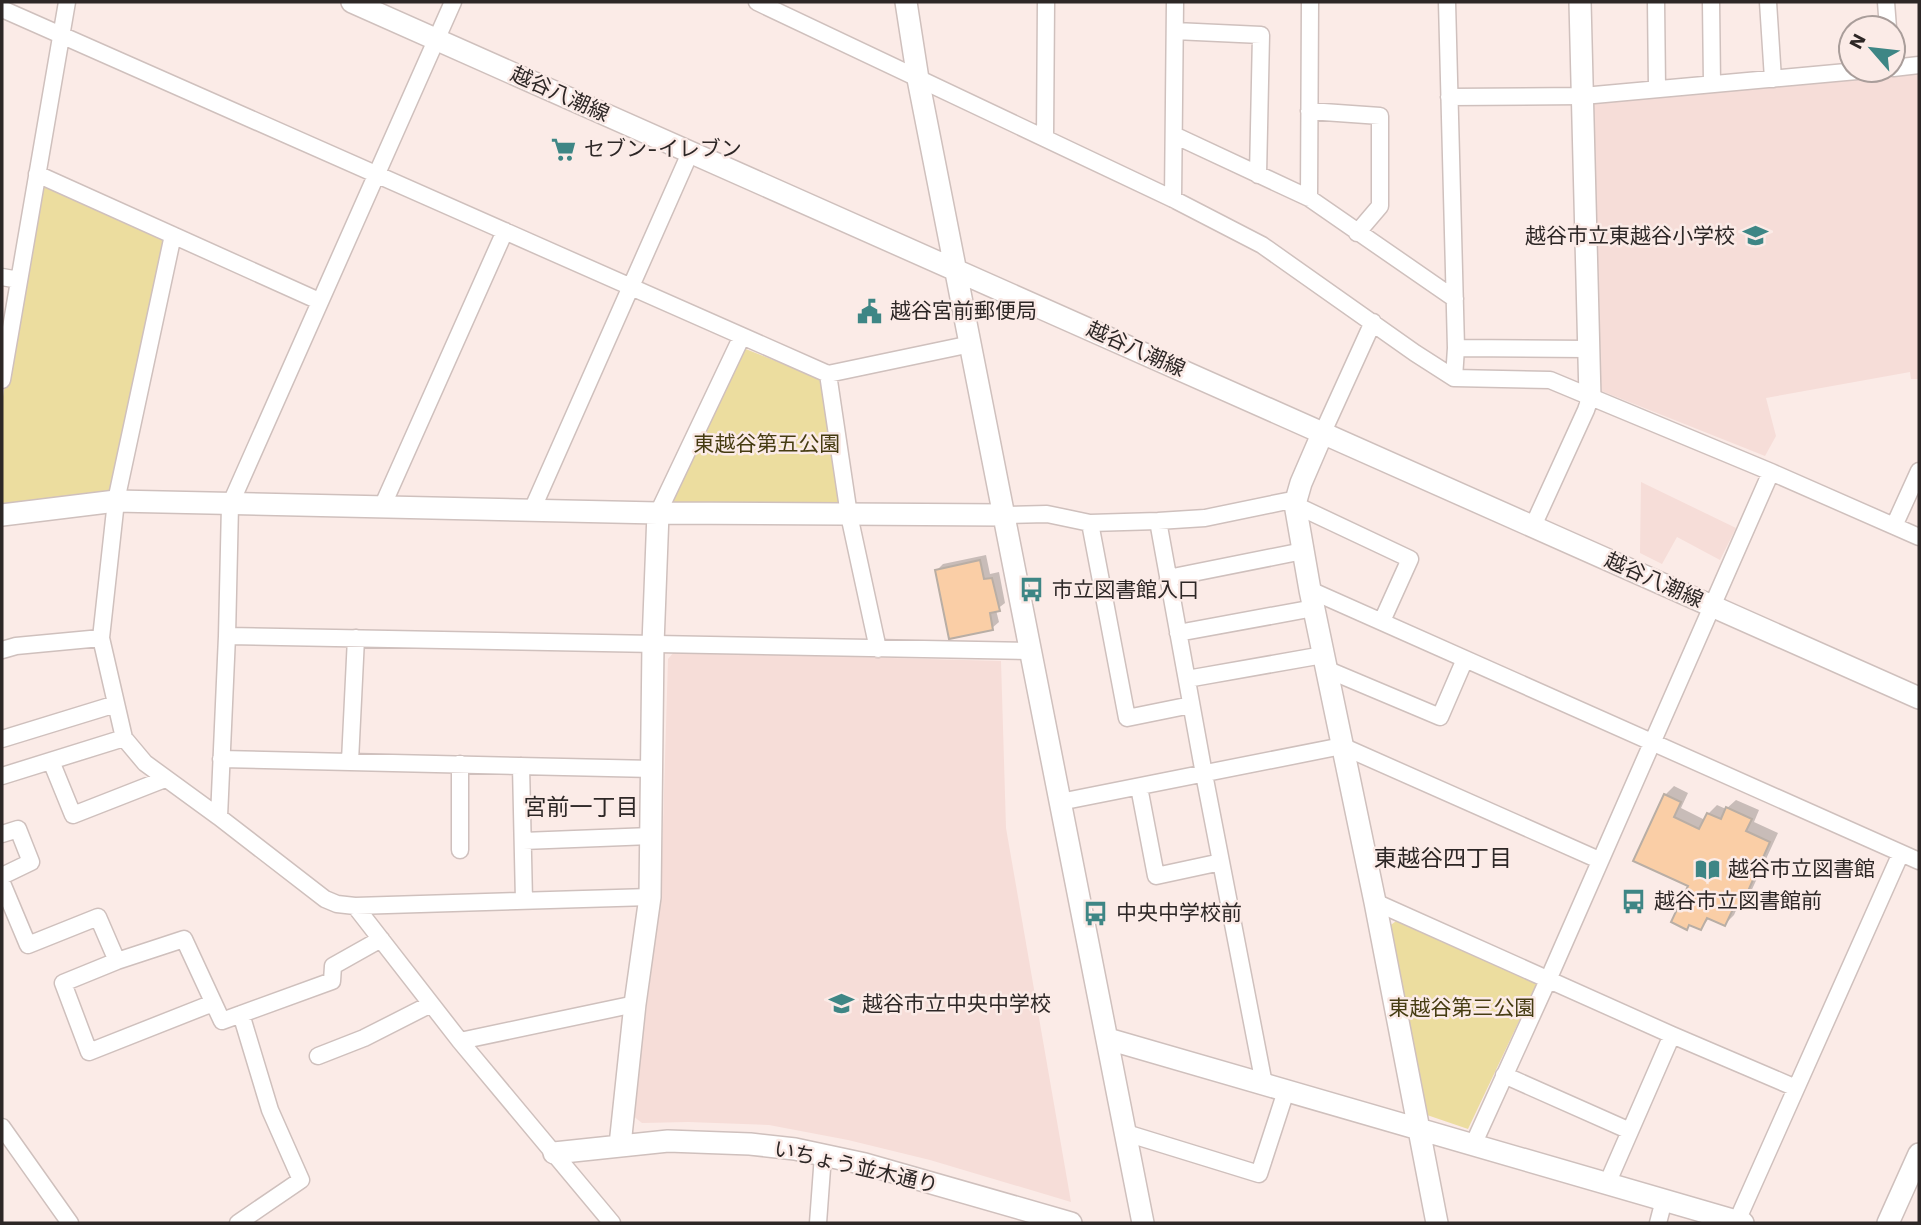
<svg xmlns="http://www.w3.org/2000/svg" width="1921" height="1225" font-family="'Work Sans','Noto Sans JP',sans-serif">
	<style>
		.built { fill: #f6ddd8 }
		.green { fill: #ecdd9f }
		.shadow { fill: #0003 }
		.building { fill: #facea6; stroke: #b9aea5; stroke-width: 2 }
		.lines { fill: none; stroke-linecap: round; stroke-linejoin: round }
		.street-casing { stroke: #cfc0bd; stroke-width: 19 }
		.secondary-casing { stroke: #cfc0bd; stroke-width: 24 }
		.street { stroke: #fff; stroke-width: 16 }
		.secondary { stroke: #fff; stroke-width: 21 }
		.labels { text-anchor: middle; stroke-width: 5; stroke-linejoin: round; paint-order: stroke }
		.street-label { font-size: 21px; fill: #2d2726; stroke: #fbebe7 }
		.poi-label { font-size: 21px; fill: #2d2726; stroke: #fbebe7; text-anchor: start }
		.park-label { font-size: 21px; fill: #463c12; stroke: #fbebe7 }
		.neighbourhood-label { font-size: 23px; fill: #2d2726; stroke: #fbebe7 }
	</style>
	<rect width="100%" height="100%" fill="#fbebe7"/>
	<path class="built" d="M1919 70V379H1911L1910 372 1766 398 1776 436 1765 456 1594 388 1587 99Z
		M1641 482 1736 528 1720 560 1677 537 1662 564 1640 553Z
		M674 652 1001 661 1006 828 1071 1202 930 1160 848 1140 769 1125 688 1122 642 1123 633 1116 661 893 668 659Z"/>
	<path class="green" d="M38 181 167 238 112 495 2 507V403Z
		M743 348 821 379 841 508 667 506Z
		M1399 919 1538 981 1468 1129 1427 1115 1388 927Z"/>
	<path class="shadow" d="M986 555 990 574 999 572 1005 603 996 610 999 622 992 628 936 571 943 564Z
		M1674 786 1688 793 1681 808 1705 820 1708 814 1717 805 1726 809 1736 800 1759 810 1754 822 1778 833 1748 898 1739 907 1738 906 1734 915 1725 924 1710 917 1701 928 1691 924 1687 928 1690 885 1665 795Z"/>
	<path class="building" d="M980 560 984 579 992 578 1000 611 990 613 993 630 949 639 935 570Z
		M1664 794 1681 802 1674 817 1699 829 1707 813 1721 819 1726 807 1752 819 1746 831 1770 842 1740 909 1734 907 1725 926 1707 918 1701 930 1689 925 1687 930 1671 922 1688 886 1633 861Z"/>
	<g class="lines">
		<defs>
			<path id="street" d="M757 2 1173 199 1262 245 1415 353 1454 378 1550 380 1771 472 1919 537
				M1447 2 1456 348 1454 378
				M1656 2 1657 88
				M1711 2 1712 84
				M1768 2 1773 79
				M1886 2 1888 28
				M2 9 828 374 971 344
				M1175 31 1261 35 1258 175
				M1893 68 1919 65
				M1449 97 1583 96 1868 70
				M1309 111 1380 116V206L1357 233
				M1174 135 1309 198 1455 299
				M1045 138 1046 2
				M37 174 319 301
				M1309 198 1310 2
				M1173 199 1175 2
				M173 235 116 501 101 638 124 738 145 763 219 817 325 899 337 904 355 906 460 1041 612 1223
				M2 277 19 280
				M1456 348 1588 349
				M828 374 849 515 878 649
				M2 380 67 2
				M1323 432 1373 322
				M382 507 505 231
				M532 510 690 153
				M658 513 742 336
				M1004 515 1047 514 1090 523 1158 521 1205 518 1287 501 1410 559 1382 621
				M1158 521 1204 774 1264 1084
				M1090 523 1127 718 1191 705
				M1533 526 1586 410 1590 398
				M1894 526 1919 471
				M1168 578 1303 551
				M1310 590 1919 861
				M1178 633 1314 608
				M227 636 1030 651
				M2 650 16 646 101 638
				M1326 669 1440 717 1465 659
				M1187 679 1323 655
				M2 739 116 704
				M221 759 653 769
				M51 761 73 815 165 779
				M350 761 356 638
				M521 766 524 901
				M2 776 124 738
				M1139 787 1156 876 1221 862
				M1060 802 1342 746 1599 860
				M219 817 227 636 230 505 453 2
				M2 834 18 829 31 862 2 876
				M523 841 651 836
				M460 850V764
				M2 883 28 945 98 917 117 961
				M1375 902 1672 1035 1796 1088
				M355 906 650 897
				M213 1003 89 1052 63 983 117 961 184 939 222 1021 332 981 333 966 381 939
				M460 1041 635 1004
				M318 1056 364 1038 431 1004
				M1504 1075 1630 1131
				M2 1127 70 1223
				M1126 1133 1259 1174 1286 1091
				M1473 1145 1548 980 1771 472
				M1607 1184 1672 1035
				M1737 1221 1901 853
				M238 1223 301 1180 270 1110 241 1014
				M818 1223 823 1155
				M1658 1223 1664 1200"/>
			<path id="secondary" d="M352 2 1919 698
				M906 2 918 79 1143 1223
				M1580 2 1590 398
				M1323 432 1301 483 1295 504 1310 590 1375 902 1437 1223
				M2 515 116 501 658 513 1004 515
				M1108 1039 1743 1223
				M620 1145 635 1004 650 897 653 644 658 513
				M554 1153 668 1141 750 1144 795 1149 865 1164 1071 1223
				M1888 1223 1919 1154"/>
		</defs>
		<use href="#street" class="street-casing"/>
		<use href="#secondary" class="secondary-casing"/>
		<use href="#street" class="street"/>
		<use href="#secondary" class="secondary"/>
	</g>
	<defs>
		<symbol id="supermarket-bare" viewBox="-9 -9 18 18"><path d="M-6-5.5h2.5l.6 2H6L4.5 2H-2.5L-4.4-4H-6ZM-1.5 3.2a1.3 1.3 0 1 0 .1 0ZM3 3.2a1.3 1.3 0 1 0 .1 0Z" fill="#3e8685" stroke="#fbebe7" stroke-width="2.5" paint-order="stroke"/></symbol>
		<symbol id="school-bare" viewBox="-9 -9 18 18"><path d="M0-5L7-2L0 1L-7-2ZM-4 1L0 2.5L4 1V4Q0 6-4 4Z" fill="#3e8685" stroke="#fbebe7" stroke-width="2.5" paint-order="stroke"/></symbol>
		<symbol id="civic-bare" viewBox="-9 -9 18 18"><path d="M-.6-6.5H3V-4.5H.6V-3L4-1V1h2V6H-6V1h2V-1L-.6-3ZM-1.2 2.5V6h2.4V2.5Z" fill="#3e8685" stroke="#fbebe7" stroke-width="2.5" paint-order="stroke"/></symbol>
		<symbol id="bus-bare" viewBox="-9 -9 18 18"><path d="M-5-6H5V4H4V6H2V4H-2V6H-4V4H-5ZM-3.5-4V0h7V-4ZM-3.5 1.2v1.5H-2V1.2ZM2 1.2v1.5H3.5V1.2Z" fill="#3e8685" stroke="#fbebe7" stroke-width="2.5" paint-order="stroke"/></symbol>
		<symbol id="library-bare" viewBox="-9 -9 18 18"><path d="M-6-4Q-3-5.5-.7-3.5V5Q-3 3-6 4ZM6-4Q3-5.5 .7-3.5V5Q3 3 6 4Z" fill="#3e8685" stroke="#fbebe7" stroke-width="2.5" paint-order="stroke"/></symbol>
	</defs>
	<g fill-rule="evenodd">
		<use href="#supermarket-bare" x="546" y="132" width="35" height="35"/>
		<use href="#school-bare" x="1738" y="218" width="35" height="35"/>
		<use href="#civic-bare" x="852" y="294" width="35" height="35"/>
		<use href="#bus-bare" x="1014" y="572" width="35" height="35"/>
		<use href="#library-bare" x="1690" y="852" width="35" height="35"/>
		<use href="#bus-bare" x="1616" y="884" width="35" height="35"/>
		<use href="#bus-bare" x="1078" y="896" width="35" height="35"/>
		<use href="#school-bare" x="824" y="986" width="35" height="35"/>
	</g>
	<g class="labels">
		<g class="street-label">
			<text transform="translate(560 94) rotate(24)" y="7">越谷八潮線</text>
			<text transform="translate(1136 349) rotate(24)" y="7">越谷八潮線</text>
			<text transform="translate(1654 580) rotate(24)" y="7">越谷八潮線</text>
			<text transform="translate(856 1167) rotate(13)" y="7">いちょう並木通り</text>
		</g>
		<g class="poi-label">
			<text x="584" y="156">セブン-イレブン</text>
			<text x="1735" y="243" text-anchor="end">越谷市立東越谷小学校</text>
			<text x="890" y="318">越谷宮前郵便局</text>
			<text x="1052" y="597">市立図書館入口</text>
			<text x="1728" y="876">越谷市立図書館</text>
			<text x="1654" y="908">越谷市立図書館前</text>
			<text x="1116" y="920">中央中学校前</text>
			<text x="862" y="1011">越谷市立中央中学校</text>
		</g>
		<g class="park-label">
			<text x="767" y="451">東越谷第五公園</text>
			<text x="1462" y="1015">東越谷第三公園</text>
		</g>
		<g class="neighbourhood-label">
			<text x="581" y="815">宮前一丁目</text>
			<text x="1443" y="866">東越谷四丁目</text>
		</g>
	</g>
	<rect width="1921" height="1225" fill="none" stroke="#2d2726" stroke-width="7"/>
	<g transform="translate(1872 49) rotate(298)"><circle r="33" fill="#fbebe7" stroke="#a99d9a" stroke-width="2"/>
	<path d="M0-5L12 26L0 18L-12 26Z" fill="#3e8685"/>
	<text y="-10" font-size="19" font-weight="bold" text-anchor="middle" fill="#2d2726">N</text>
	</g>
</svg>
